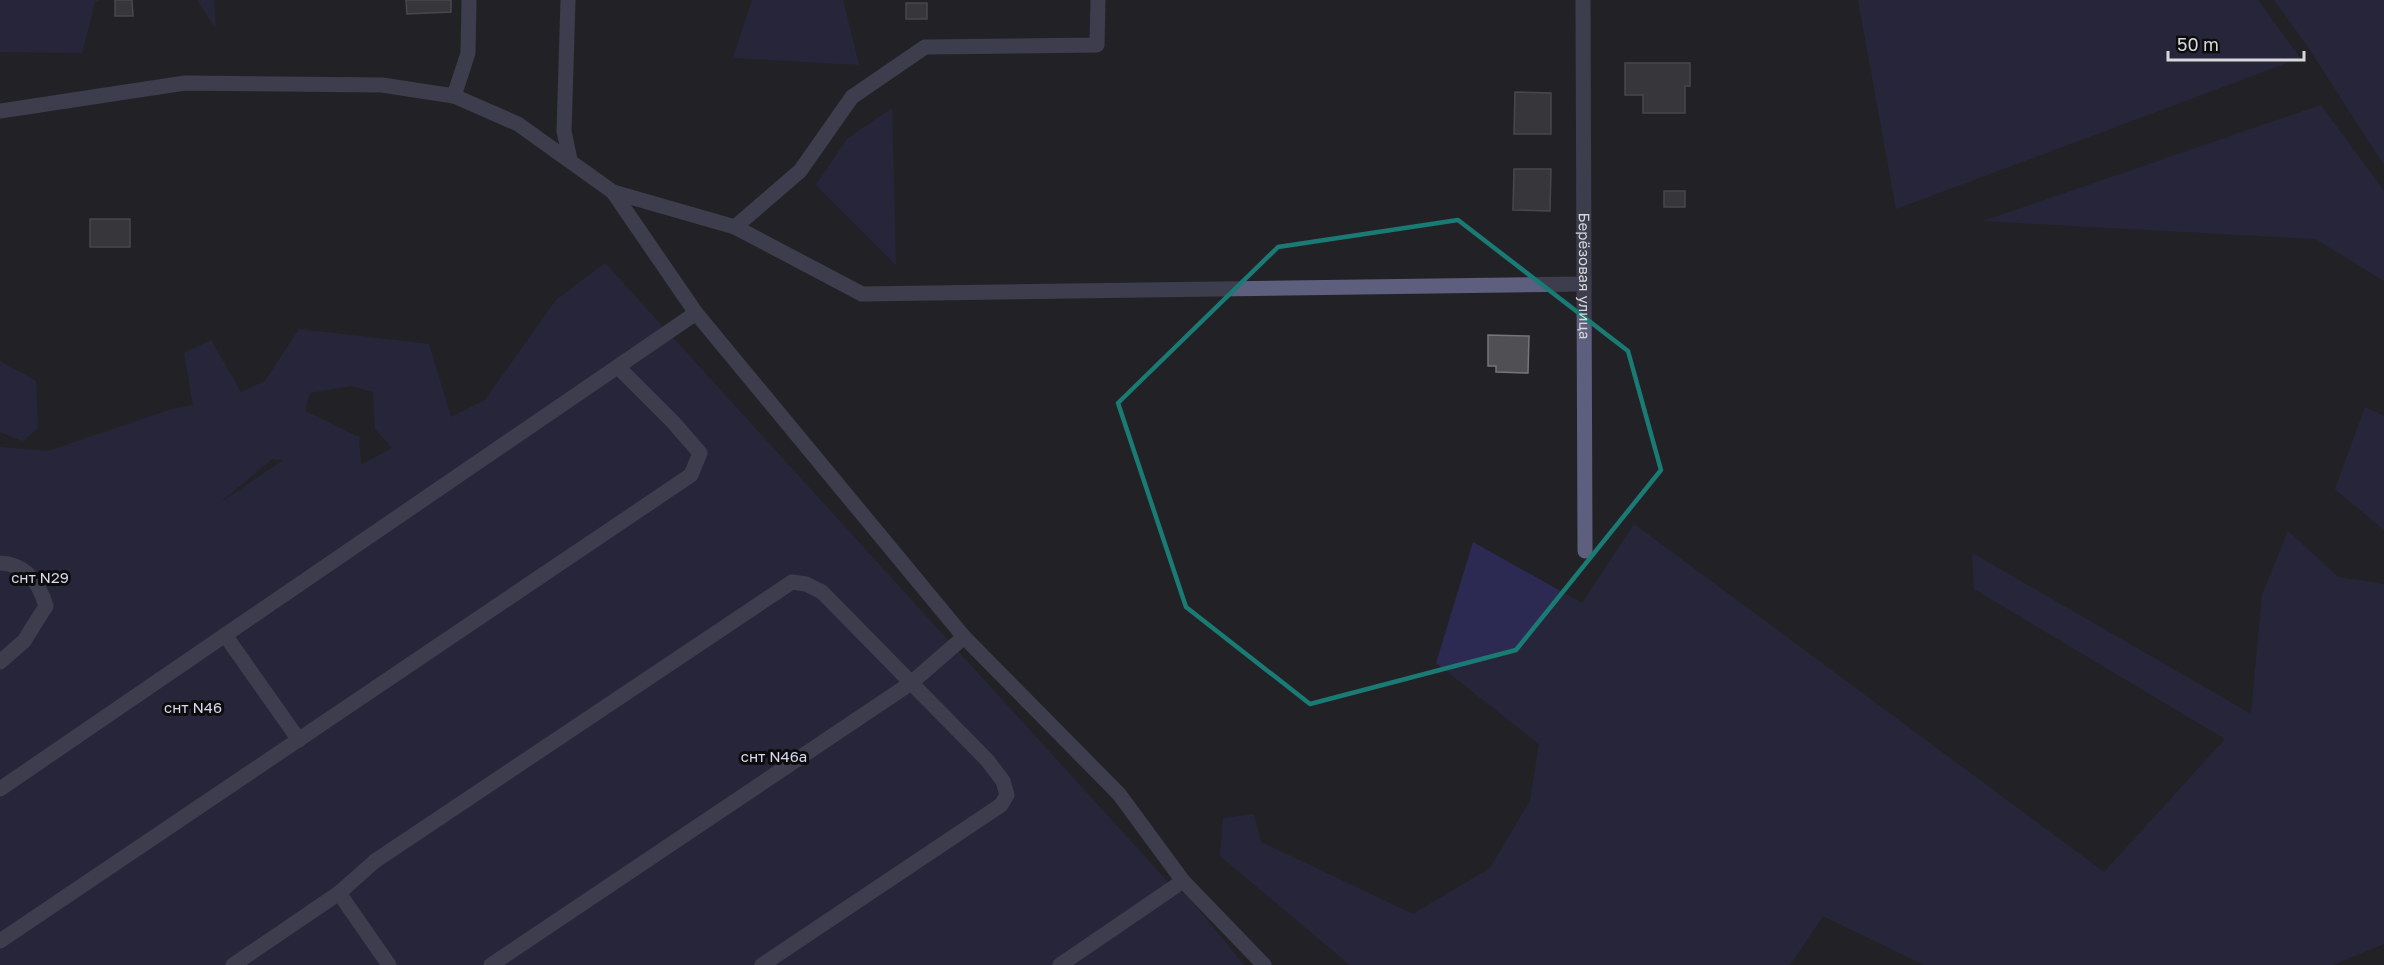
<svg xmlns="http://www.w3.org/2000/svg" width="2384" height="965" font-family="'Golos Text',sans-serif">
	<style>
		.green { fill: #2c2953; fill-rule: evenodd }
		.building { fill: #505054; stroke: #75757a; stroke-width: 1.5 }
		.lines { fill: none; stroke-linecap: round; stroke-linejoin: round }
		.minor { stroke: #5e5e7f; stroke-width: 15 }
		.marked { fill: none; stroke: #197b73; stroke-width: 4.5; stroke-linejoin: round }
		.labels { text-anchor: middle; stroke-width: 6; stroke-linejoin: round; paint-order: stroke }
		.street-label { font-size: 15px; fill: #d8d8db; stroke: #0c0c0d }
		.park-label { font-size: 15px; fill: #d8d8ee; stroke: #0c0c0d }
	</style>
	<rect width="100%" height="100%" fill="#222226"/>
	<path class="green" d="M0 0H100L95 2 82 53 0 52Z
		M197 0H214L216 29Z
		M752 0H843L859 65 733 58Z
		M1858 0H2258L2300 58 1896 209Z
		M2274 0H2384V165L2306 44Z
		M2321 105 2384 191V281L2316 239 1983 221Z
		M892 108 896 265 816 185 847 139Z
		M605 263 1169 883 1189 898 1244 965H0V447L48 451 169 410 193 405 184 353 211 340 241 392 265 381 299 329 429 344 451 417 485 400 556 300ZM351 386 373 392 375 429 392 448 361 465 359 437 305 411 310 393ZM272 459 283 460 223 501V500Z
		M0 361 36 381 38 428 23 441 0 432Z
		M2365 407 2384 416V530L2335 489Z
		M1634 524 2104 872 2225 739 1974 589 1972 553 2251 714 2262 595 2288 531 2338 577 2384 584V944L2332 965H1924L1823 916 1790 965H1350L1220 856 1223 818 1254 814 1261 842 1413 914 1490 868 1530 801 1539 744 1436 663 1473 542 1582 603Z"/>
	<path class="building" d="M115 0H132L133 16H115Z
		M406 0H451V12L407 14Z
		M906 3H927V19H906Z
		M1625 63H1690V86H1685V113H1643V95H1625Z
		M1515 92 1551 93V134H1514Z
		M1514 169H1551L1550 211 1513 210Z
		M1664 191H1685V207H1664Z
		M90 219H130V247H90Z
		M1488 335 1529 336 1528 373 1496 372V366H1488Z"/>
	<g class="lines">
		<g class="minor">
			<path d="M568 0 564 131 570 160"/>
			<path id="s1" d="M1583 0 1585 551"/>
			<path d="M454 96 468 53 469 0"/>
			<path d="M0 111 185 83 382 85 454 96 518 124 613 192 696 313 964 637 1119 794 1183 881 1264 965"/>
			<path d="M613 192 735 227 862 294 1584 284"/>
			<path d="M735 227 800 171 852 97 925 47 1097 45 1098 0"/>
			<path d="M0 563C27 564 39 583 46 606L24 641 0 662"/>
			<path d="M225 635 299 740"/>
			<path d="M0 789 696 313"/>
			<path d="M339 893 389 965"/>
			<path d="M0 941 691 475 700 453 673 422 618 367"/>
			<path d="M233 965 339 893 375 861 792 582 806 584 822 592 987 760 1003 781 1007 795 1001 805 762 965"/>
			<path d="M491 965 911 683 964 637"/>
			<path d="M1060 965 1183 881"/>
		</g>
	</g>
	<path d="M0 0H2384V965H0ZM1458 220 1628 351 1661 470 1516 650 1310 704 1186 607 1118 403 1278 247Z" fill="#222226" fill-opacity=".55" fill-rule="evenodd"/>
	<path class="marked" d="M1458 220 1628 351 1661 470 1516 650 1310 704 1186 607 1118 403 1278 247Z"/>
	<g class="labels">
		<g class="street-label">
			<text dy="5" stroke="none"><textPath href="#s1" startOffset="276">Берёзовая улица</textPath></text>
		</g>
		<g class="park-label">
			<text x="40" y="583">снт N29</text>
			<text x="193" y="713">снт N46</text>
			<text x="774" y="762">снт N46а</text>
		</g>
	</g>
	<path d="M2168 51v9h136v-9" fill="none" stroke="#d8d8db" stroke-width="3"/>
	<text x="2177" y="51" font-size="18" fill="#d8d8db" stroke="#0c0c0d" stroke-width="4.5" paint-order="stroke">50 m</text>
</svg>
